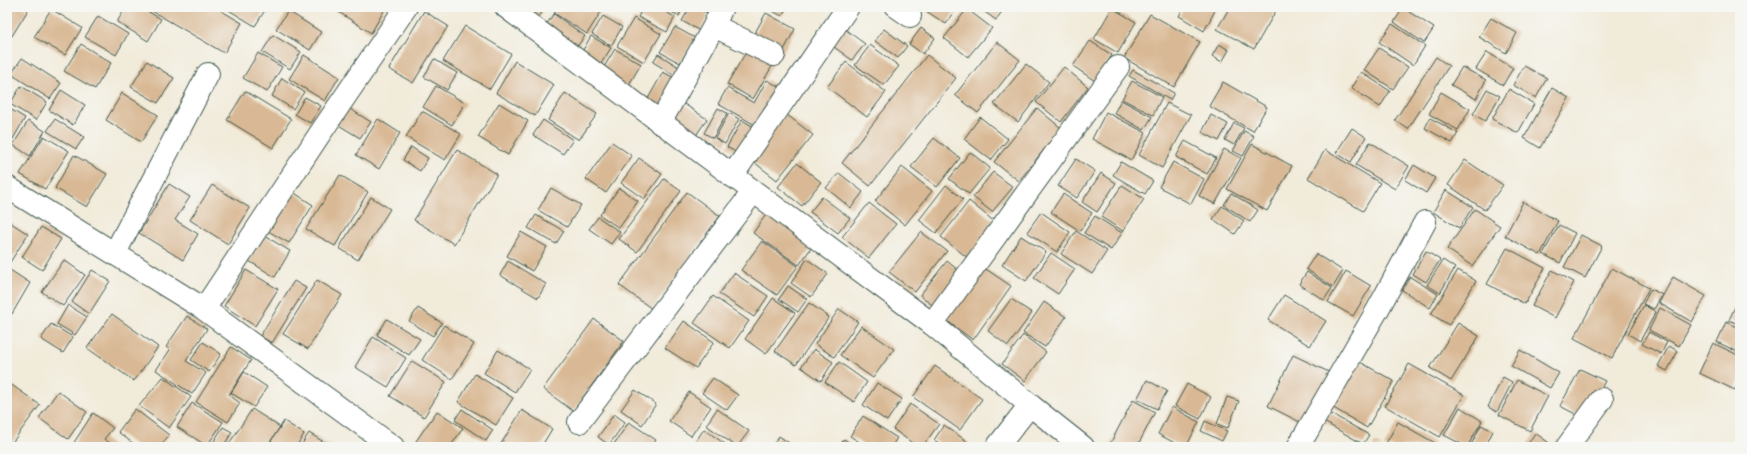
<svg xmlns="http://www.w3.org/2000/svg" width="1747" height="454" font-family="Pangolin,sans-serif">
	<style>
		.building { fill: #d9b995 }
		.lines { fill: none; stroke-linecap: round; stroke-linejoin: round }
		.minor-casing { stroke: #3e574d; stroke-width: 24 }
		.major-casing { stroke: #3e574d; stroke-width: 24 }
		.minor { stroke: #fff; stroke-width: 22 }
		.major { stroke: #fff; stroke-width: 22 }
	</style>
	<rect width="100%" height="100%" fill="#f6f6f2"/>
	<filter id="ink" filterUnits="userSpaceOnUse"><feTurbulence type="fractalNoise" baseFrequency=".025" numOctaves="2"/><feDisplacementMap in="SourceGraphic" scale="8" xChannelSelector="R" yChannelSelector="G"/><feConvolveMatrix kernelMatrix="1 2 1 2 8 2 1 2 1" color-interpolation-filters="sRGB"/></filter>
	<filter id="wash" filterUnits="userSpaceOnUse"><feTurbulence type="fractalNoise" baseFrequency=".012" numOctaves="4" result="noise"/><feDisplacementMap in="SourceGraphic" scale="16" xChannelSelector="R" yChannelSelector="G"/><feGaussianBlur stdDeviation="0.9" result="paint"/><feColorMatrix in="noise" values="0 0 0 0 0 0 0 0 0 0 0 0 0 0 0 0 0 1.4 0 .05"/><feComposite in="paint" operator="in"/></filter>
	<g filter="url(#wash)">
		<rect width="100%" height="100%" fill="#f1ebda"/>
		<g id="blocks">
			<path class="building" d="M7 7H23L28 10 12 36 7 32Z
				M126 7H140L161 19 148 41 117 22Z
				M145 7H215L242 23 224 53Z
				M229 7H267L255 26 227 9Z
				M331 7H381L385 9 371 33Z
				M521 7H544L545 8 537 20Z
				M558 7H604L587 34 554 13Z
				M643 7H656L675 17 667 32 638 17Z
				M662 7H683L679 16Z
				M690 7H696L709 14 700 31 682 21Z
				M702 7H713L710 11Z
				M772 7H787L782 16 770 10Z
				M920 7H958L946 24Z
				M978 7H1005L996 20Z
				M1184 7H1217L1204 31 1179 16Z
				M1230 7H1278L1254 49 1217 29Z
				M1112 8 1136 22 1118 53 1094 39Z
				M1403 8 1434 28 1424 43 1394 22Z
				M51 9 82 28 65 55 34 37Z
				M967 9 992 28 968 57 944 38Z
				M288 11 321 32 310 50 276 29Z
				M424 11 448 26 413 83 389 69Z
				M766 13 795 29 782 54 752 38Z
				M554 14 585 36 572 53 542 30Z
				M1150 14 1200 42 1174 87 1124 58Z
				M98 16 128 34 116 55 85 37Z
				M603 16 622 27 611 46 592 34Z
				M634 18 661 34 644 62 617 46Z
				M1491 18 1517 33 1506 53 1479 37Z
				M1392 24 1425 46 1413 65 1379 42Z
				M465 26 511 54 490 89 443 61Z
				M675 27 695 38 680 63 660 52Z
				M842 27 865 44 852 60 830 44Z
				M921 28 935 38 923 54 909 44Z
				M884 29 907 46 898 58 875 41Z
				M273 35 301 52 290 69 262 52Z
				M591 36 611 48 598 68 579 57Z
				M1090 41 1112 55 1095 81 1073 66Z
				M997 42 1020 60 978 113 955 95Z
				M81 44 111 63 95 89 64 71Z
				M1219 44 1229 50 1222 62 1212 56Z
				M870 45 899 66 884 85 855 65Z
				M749 47 775 61 753 99 727 84Z
				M1379 48 1408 67 1393 89 1364 70Z
				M615 49 641 64 627 88 601 72Z
				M1487 52 1513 68 1503 85 1476 69Z
				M258 53 282 67 267 92 243 78Z
				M658 54 682 69 677 77 653 62Z
				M304 55 339 77 325 101 289 79Z
				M927 55 956 78 870 186 842 163Z
				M1436 57 1449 66 1408 129 1395 120Z
				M22 58 61 83 50 99 11 74Z
				M434 59 457 73 447 90 424 77Z
				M147 61 174 78 158 103 131 87Z
				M515 61 554 85 535 116 496 93Z
				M846 62 886 92 867 117 827 87Z
				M1026 64 1049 82 1018 122 994 104Z
				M1524 66 1547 78 1536 98 1513 85Z
				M1064 67 1088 87 1061 122 1036 102Z
				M1462 67 1486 80 1476 99 1451 85Z
				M1133 70 1174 93 1170 100 1129 76Z
				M663 72 678 80 659 112 645 104Z
				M1361 72 1390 91 1380 107 1351 88Z
				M282 78 304 92 293 109 272 96Z
				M767 80 781 88 759 127 718 104 727 88 754 103Z
				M1132 81 1162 97 1153 115 1122 99Z
				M1223 82 1267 107 1253 131 1209 106Z
				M21 86 47 102 36 120 10 104Z
				M436 86 465 103 452 125 423 107Z
				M1552 88 1569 98 1540 148 1524 138Z
				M1487 89 1500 96 1485 121 1473 114Z
				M1509 89 1534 104 1518 133 1492 119Z
				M61 90 85 105 73 125 49 110Z
				M245 91 291 119 273 148 227 120Z
				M1441 92 1470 109 1458 130 1429 114Z
				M122 93 158 115 141 142 106 120Z
				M565 93 597 114 579 140 548 120Z
				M305 97 321 106 310 123 295 114Z
				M1121 100 1152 117 1144 130 1114 113Z
				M681 102 707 119 695 137 669 121Z
				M499 103 528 121 508 155 478 137Z
				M1167 103 1191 115 1162 168 1139 155Z
				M7 107 25 118 13 139 7 135Z
				M347 107 371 122 360 138 337 124Z
				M718 108 727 113 713 138 704 133Z
				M1037 108 1061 128 1019 181 994 162Z
				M422 111 461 134 445 160 406 137Z
				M1106 112 1146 133 1131 160 1092 139Z
				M729 113 739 119 725 144 715 138Z
				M786 114 813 135 777 180 750 159Z
				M1211 115 1228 124 1219 141 1202 132Z
				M980 117 1008 139 991 160 964 139Z
				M1430 118 1458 133 1452 143 1425 128Z
				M55 119 84 137 76 149 47 131Z
				M378 119 400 133 379 169 356 155Z
				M543 120 573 140 563 154 533 135Z
				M742 120 754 127 739 154 727 147Z
				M28 121 45 131 30 156 13 145Z
				M1234 123 1244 128 1234 145 1225 140Z
				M1352 128 1366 137 1351 162 1336 153Z
				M1244 131 1254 136 1243 156 1233 151Z
				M44 136 69 151 45 189 20 174Z
				M934 138 960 158 937 187 911 167Z
				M1185 141 1216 158 1207 174 1176 157Z
				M612 142 632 156 606 193 586 179Z
				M1370 142 1409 166 1395 189 1356 165Z
				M1252 144 1292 166 1267 211 1227 189Z
				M411 147 428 158 420 171 403 160Z
				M1224 149 1241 158 1215 204 1199 196Z
				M457 150 497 174 454 244 414 220Z
				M1325 150 1380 183 1363 211 1308 178Z
				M970 152 990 168 969 194 949 179Z
				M74 155 107 174 87 207 55 188Z
				M639 158 662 174 644 199 621 183Z
				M1076 159 1095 171 1077 198 1058 186Z
				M1465 160 1503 185 1485 210 1448 185Z
				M1121 162 1153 181 1145 194 1113 175Z
				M1173 162 1204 179 1191 204 1159 187Z
				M797 163 821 182 802 206 778 187Z
				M1414 165 1435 178 1426 193 1405 180Z
				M902 167 932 191 905 225 875 201Z
				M993 172 1013 187 992 212 973 197Z
				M839 173 863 192 851 208 826 188Z
				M1101 173 1116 183 1097 212 1082 202Z
				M340 175 368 192 335 246 306 229Z
				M664 179 681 191 637 252 619 239Z
				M169 184 190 197 175 220 198 234 183 260 139 233Z
				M212 185 250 208 228 244 190 220Z
				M946 185 963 199 936 233 919 220Z
				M1122 185 1144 199 1123 231 1101 217Z
				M551 188 581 205 567 227 538 210Z
				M619 188 638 201 619 228 600 215Z
				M1446 190 1473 207 1459 228 1433 212Z
				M293 192 313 205 289 243 268 231Z
				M687 192 720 216 652 309 619 285Z
				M1231 193 1258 210 1250 222 1224 205Z
				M1063 194 1092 213 1080 231 1051 212Z
				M371 197 390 209 358 260 339 248Z
				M822 197 850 218 838 233 810 212Z
				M969 201 996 223 968 258 941 237Z
				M1523 202 1558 221 1540 255 1505 236Z
				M869 203 896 224 869 258 842 237Z
				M1222 206 1244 221 1235 234 1213 219Z
				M1475 209 1500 226 1472 266 1447 249Z
				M768 212 814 244 799 265 753 233Z
				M1041 212 1070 232 1057 252 1027 232Z
				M536 215 564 231 556 244 528 228Z
				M1095 216 1122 233 1111 250 1084 233Z
				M598 217 620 232 611 244 589 229Z
				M8 221 28 234 7 267V223Z
				M1559 225 1575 233 1560 263 1543 254Z
				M41 227 61 239 42 270 22 257Z
				M1076 231 1107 251 1092 274 1061 254Z
				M521 232 547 247 532 271 507 256Z
				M921 232 947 251 915 292 889 272Z
				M1581 235 1602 246 1585 278 1564 267Z
				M265 236 290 251 275 277 249 261Z
				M1021 236 1046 252 1026 281 1002 265Z
				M762 241 798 266 777 295 741 270Z
				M1507 248 1545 268 1525 304 1487 284Z
				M1426 251 1440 260 1426 282 1413 274Z
				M1051 253 1075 269 1058 294 1034 278Z
				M1316 254 1343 271 1333 287 1306 269Z
				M807 259 828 274 811 297 791 283Z
				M64 260 85 275 63 306 42 292Z
				M1443 260 1455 268 1440 293 1427 285Z
				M508 261 546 284 538 298 500 275Z
				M947 261 964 275 937 309 920 295Z
				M983 267 1011 286 973 340 946 320Z
				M1612 268 1649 288 1612 358 1574 338Z
				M10 270 30 283 12 314 7 311V276Z
				M92 270 110 281 89 314 72 302Z
				M246 270 278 289 255 326 224 306Z
				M1458 270 1476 281 1449 325 1431 314Z
				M1552 270 1574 282 1555 318 1532 306Z
				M1346 271 1371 286 1353 316 1328 302Z
				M1307 272 1332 288 1324 300 1299 284Z
				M734 273 768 296 754 317 719 294Z
				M1410 277 1438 294 1430 308 1402 290Z
				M1673 277 1706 296 1692 322 1659 303Z
				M317 280 342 295 308 349 283 334Z
				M294 281 306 288 272 343 260 336Z
				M788 286 807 299 798 312 779 299Z
				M1651 289 1662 295 1654 309 1643 304Z
				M1284 295 1326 321 1310 346 1268 320Z
				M713 296 749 321 730 348 694 323Z
				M1740 296V325L1729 320Z
				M773 298 795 313 766 354 745 339Z
				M1011 299 1032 313 1008 346 988 331Z
				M1044 302 1066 317 1045 347 1023 333Z
				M809 303 829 317 796 365 775 351Z
				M68 305 87 317 75 335 57 324Z
				M1644 305 1656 312 1640 341 1628 334Z
				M418 308 442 323 433 336 409 321Z
				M1660 308 1691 325 1679 346 1649 330Z
				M839 309 858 322 834 357 815 344Z
				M112 314 158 347 134 381 87 348Z
				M187 316 207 329 186 361 206 373 192 394 156 370 170 350 166 347Z
				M387 319 420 339 409 355 377 335Z
				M594 319 624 341 573 411 543 389Z
				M684 321 714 342 696 368 665 348Z
				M1726 322 1740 328V353L1717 342Z
				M1458 323 1479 336 1451 381 1430 368Z
				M51 324 73 337 63 353 41 339Z
				M444 325 474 344 452 379 422 360Z
				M861 326 894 349 873 378 840 355Z
				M1649 332 1667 342 1661 354 1642 344Z
				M1023 335 1046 352 1025 381 1002 364Z
				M373 337 406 358 388 387 355 367Z
				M203 342 221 354 209 372 191 360Z
				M1713 343 1740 356V379L1735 390 1699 373Z
				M1669 346 1678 351 1667 371 1658 366Z
				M231 347 251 360 229 395 240 403 228 422 196 402Z
				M814 349 833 362 821 381 801 367Z
				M498 350 530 369 515 392 484 373Z
				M1520 350 1559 373 1550 388 1511 366Z
				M1293 355 1331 373 1306 425 1268 406Z
				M412 361 446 382 424 417 390 396Z
				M1358 361 1394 381 1367 428 1332 407Z
				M839 362 867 382 854 402 825 382Z
				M1409 364 1464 395 1440 437 1385 406Z
				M935 366 982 399 960 430 913 397Z
				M1580 369 1605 381 1585 419 1560 406Z
				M244 372 267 387 254 407 231 393Z
				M475 374 513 398 496 425 458 402Z
				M163 377 191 397 169 428 139 406Z
				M1503 377 1512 382 1497 412 1488 407Z
				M713 378 738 395 727 410 702 393Z
				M1147 380 1167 391 1157 409 1137 399Z
				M1517 380 1548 396 1530 431 1499 415Z
				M9 383 40 405 11 444 7 441V386Z
				M877 383 902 399 887 421 863 405Z
				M1187 384 1211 397 1200 419 1175 406Z
				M635 390 656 404 642 425 621 410Z
				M58 391 87 412 68 439 39 418Z
				M689 392 711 407 691 436 669 421Z
				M1227 397 1239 401 1228 428 1217 424Z
				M1133 400 1155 412 1137 447H1117L1110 444Z
				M192 403 223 422 207 446 177 427Z
				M910 404 939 424 922 447H918L893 429Z
				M1172 407 1199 422 1186 447H1182L1158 434Z
				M1460 407 1482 421 1467 447 1444 435Z
				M135 409 169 435 160 447H138L118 432Z
				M252 409 280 427 267 447H227Z
				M462 409 493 430 486 441 455 420Z
				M717 409 749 431 737 447 706 425Z
				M522 410 552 429 541 447H499Z
				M437 411 463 428 450 447H418L414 444Z
				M93 413 113 428 104 439 116 447H77L73 444Z
				M1330 413 1369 435 1363 444 1324 422Z
				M614 414 625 422 609 445 598 437Z
				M863 416 897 438 891 447H867L850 436Z
				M284 421 304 434 296 447H267Z
				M1205 421 1227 431 1222 441 1201 431Z
				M629 422 656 440 651 447H612Z
				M1398 422 1435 443 1433 447H1384Z
				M944 425 968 442 965 447H945L934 440Z
				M1481 425 1493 431 1485 447H1470Z
				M223 427 232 432 223 447H210Z
				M704 429 729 447H692Z
				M309 433 332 447H300Z
				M1535 433 1555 447H1526Z
				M779 436 795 447H771Z
				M844 439 855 447H839Z
				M1494 441 1503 447H1490Z
				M1375 443 1382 447H1373Z"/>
		</g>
	</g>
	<g filter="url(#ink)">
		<use href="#blocks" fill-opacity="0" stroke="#3e574d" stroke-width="1"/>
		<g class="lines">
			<defs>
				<path id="minor" d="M897 7 910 16
					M714 26 774 55
					M660 123 714 26 722 7
					M732 176 848 7
					M7 187 204 309 393 447
					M115 253 208 74
					M204 309 319 135 406 7
					M932 324 1118 67
					M1030 405 1083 447
					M579 422 753 192
					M1298 447 1378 309 1425 222
					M1567 447 1602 399"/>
				<path id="major" d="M506 7 932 324 1030 405 997 447"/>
			</defs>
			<use href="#minor" class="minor-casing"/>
			<use href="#major" class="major-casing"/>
			<use href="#minor" class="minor"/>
			<use href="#major" class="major"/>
		</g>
	</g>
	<rect width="1747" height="454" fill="none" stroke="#f6f6f2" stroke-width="24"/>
</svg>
